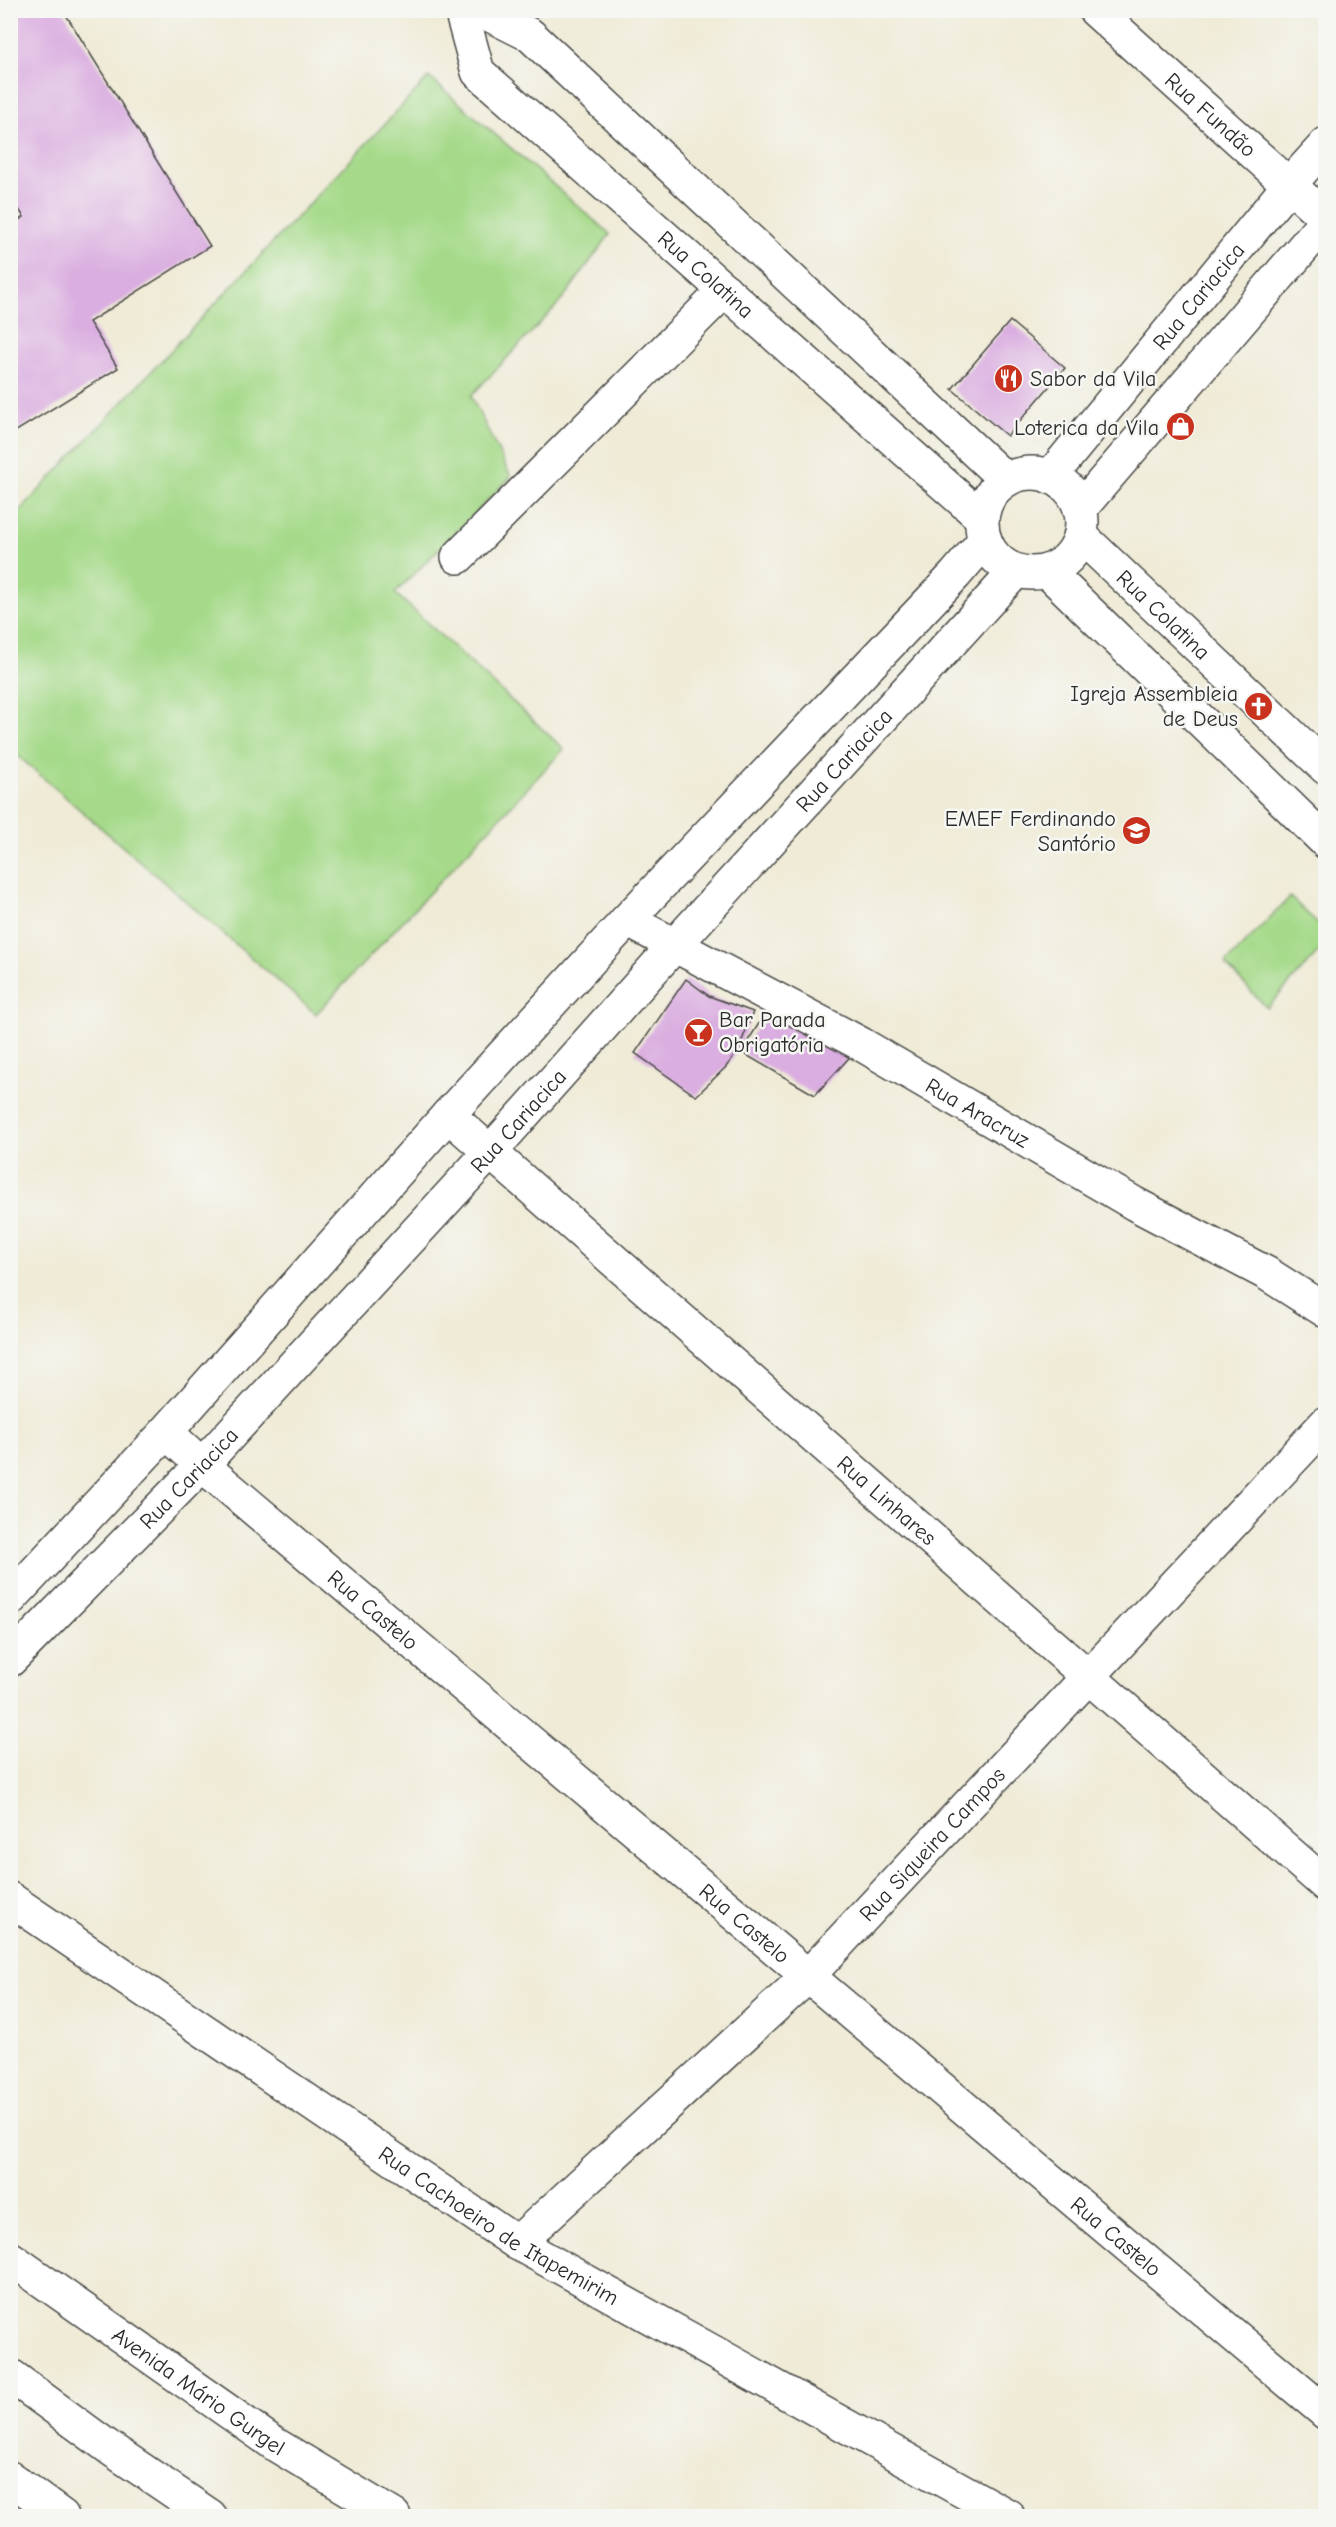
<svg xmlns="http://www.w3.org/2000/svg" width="1336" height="2527" font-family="'Comic Neue',sans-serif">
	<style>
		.green { fill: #a6da8a; stroke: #68825a; stroke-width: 1.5 }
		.building { fill: #daaee0 }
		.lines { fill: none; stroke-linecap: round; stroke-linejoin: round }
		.minor-casing { stroke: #484845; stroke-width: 36 }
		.tertiary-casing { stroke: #484845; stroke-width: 36 }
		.secondary-casing { stroke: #484845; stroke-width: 36 }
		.primary-casing { stroke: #484845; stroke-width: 36 }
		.minor { stroke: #fff; stroke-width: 33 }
		.tertiary { stroke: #fff; stroke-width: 33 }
		.secondary { stroke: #fff; stroke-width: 33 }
		.primary { stroke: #fff; stroke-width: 33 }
		.labels { text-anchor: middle; stroke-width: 5; stroke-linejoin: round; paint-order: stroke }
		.street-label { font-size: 22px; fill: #2b2b2b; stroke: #f6f6f2 }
		.poi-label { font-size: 22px; fill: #2b2b2b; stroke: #f6f6f2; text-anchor: end }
	</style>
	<rect width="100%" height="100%" fill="#f6f6f2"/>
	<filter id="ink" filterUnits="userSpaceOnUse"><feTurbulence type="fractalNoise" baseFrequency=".0167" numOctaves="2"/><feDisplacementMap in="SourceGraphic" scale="12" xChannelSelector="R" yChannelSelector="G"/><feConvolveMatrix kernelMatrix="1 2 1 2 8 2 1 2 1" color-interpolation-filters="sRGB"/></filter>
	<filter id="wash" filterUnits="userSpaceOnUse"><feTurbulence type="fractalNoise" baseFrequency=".008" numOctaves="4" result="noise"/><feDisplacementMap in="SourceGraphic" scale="24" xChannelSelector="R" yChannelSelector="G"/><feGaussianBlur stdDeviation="1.35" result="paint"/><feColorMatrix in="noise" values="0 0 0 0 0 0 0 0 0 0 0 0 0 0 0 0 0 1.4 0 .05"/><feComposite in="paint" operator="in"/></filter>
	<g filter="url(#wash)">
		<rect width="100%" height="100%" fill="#efebd7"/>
		<path class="green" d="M429 77 610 234 562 300 471 396 511 477 395 593 564 749 316 1014 11 750V520Z
			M1290 897 1325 930V945L1267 1008 1225 964Z"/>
		<g id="blocks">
			<path class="building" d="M10 10H63L210 246 89 322 118 368 10 435V225L24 217 10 196Z
				M1010 321 1065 368 1007 436 952 389Z
				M686 979 709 996 753 1012 738 1051 726 1067 696 1096 635 1053Z
				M768 1009 857 1049 815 1095 741 1052Z"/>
		</g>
	</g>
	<g filter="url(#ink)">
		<use href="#blocks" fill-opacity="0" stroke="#484845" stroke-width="1.5"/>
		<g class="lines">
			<defs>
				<g id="minor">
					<path id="s1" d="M461 10 478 72 982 518"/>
					<path d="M480 10 530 35 1006 480"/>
					<path id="s2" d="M1095 10 1326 218"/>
					<path d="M458 557 725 290"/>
					<path id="s3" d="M627 920 861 1044 1135 1204 1266 1273 1326 1311"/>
					<path id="s4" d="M448 1115 1326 1885"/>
					<path id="s5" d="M166 1432 202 1465 1326 2413"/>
					<path id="s6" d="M10 1899 517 2243 1008 2516"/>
					<path id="s7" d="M517 2243 808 1976 1326 1423"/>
				</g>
				<g id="tertiary">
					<circle cx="1032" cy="523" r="50"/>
					<path id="s8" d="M1050 477 1289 185 1326 144"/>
					<path d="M1080 509 1326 221"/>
					<path id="s9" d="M1081 536 1326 768"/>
					<path d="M1047 571 1326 842"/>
					<path d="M10 1599 166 1432 448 1115 627 920 955 575 985 540"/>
					<path id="s10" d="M10 1660 202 1465 490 1152 674 946 1016 571"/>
				</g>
				<g id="secondary">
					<path id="s11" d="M10 2258 276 2445 394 2516"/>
				</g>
				<path id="primary" d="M10 2375 111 2449 210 2516
					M10 2478 62 2516"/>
			</defs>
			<use href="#minor" class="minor-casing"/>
			<use href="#tertiary" class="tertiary-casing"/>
			<use href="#secondary" class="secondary-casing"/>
			<use href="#primary" class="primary-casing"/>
			<use href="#minor" class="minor"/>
			<use href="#tertiary" class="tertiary"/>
			<use href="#secondary" class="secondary"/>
			<use href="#primary" class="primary"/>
		</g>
	</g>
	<defs>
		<symbol id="restaurant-disc" viewBox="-11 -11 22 22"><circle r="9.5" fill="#c8321e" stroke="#f6f6f2"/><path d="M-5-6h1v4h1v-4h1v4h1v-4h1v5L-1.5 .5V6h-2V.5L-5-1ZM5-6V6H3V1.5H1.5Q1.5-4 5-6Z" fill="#fff"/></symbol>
		<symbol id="shop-disc" viewBox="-11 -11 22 22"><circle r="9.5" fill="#c8321e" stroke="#f6f6f2"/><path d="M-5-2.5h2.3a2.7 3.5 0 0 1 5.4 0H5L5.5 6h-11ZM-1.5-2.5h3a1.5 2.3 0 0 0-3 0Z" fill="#fff"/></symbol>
		<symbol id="church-disc" viewBox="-11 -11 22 22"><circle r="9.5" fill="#c8321e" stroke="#f6f6f2"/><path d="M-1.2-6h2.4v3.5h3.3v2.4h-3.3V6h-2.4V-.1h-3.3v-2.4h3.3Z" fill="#fff"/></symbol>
		<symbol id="school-disc" viewBox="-11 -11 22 22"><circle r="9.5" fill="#c8321e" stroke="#f6f6f2"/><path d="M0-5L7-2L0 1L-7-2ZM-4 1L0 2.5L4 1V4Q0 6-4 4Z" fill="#fff"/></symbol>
		<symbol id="bar-disc" viewBox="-11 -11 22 22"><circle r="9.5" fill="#c8321e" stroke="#f6f6f2"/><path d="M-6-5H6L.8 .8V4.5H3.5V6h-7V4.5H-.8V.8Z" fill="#fff"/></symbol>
	</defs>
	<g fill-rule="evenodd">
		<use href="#restaurant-disc" x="992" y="362" width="33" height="33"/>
		<use href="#shop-disc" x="1164" y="410" width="33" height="33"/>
		<use href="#church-disc" x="1242" y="690" width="33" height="33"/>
		<use href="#school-disc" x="1120" y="814" width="33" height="33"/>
		<use href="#bar-disc" x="682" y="1016" width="33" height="33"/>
	</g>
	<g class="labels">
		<g class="street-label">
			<text dy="8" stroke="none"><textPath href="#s2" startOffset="156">Rua Fundão</textPath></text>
			<text dy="8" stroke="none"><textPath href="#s1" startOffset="369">Rua Colatina</textPath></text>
			<text dy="8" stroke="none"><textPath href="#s8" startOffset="234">Rua Cariacica</textPath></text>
			<text dy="8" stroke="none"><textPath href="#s9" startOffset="114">Rua Colatina</textPath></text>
			<text dy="8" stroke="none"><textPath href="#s10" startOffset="1227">Rua Cariacica</textPath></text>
			<text dy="8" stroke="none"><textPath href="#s3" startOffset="400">Rua Aracruz</textPath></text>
			<text dy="8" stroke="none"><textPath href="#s10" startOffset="741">Rua Cariacica</textPath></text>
			<text dy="8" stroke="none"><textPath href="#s10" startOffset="255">Rua Cariacica</textPath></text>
			<text dy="8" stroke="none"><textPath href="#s4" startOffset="584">Rua Linhares</textPath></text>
			<text dy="8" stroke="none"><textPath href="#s5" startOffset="273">Rua Castelo</textPath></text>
			<text dy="8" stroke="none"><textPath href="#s7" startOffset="576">Rua Siqueira Campos</textPath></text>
			<text dy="8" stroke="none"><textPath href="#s5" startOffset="759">Rua Castelo</textPath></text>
			<text dy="8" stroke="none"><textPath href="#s6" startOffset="588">Rua Cachoeiro de Itapemirim</textPath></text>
			<text dy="8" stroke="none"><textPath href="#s5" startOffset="1245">Rua Castelo</textPath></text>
			<text dy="8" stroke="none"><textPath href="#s11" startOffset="231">Avenida Mário Gurgel</textPath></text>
		</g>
		<g class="poi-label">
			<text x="1030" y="386" text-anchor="start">Sabor da Vila</text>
			<text x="1159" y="435">Loterica da Vila</text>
			<text x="1238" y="701">Igreja Assembleia<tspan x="1238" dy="25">de Deus</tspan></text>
			<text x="1116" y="826">EMEF Ferdinando<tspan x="1116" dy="25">Santório</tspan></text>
			<text x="719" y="1027" text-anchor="start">Bar Parada<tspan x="719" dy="25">Obrigatória</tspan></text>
		</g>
	</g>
	<rect width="1336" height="2527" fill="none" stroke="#f6f6f2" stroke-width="36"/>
</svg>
